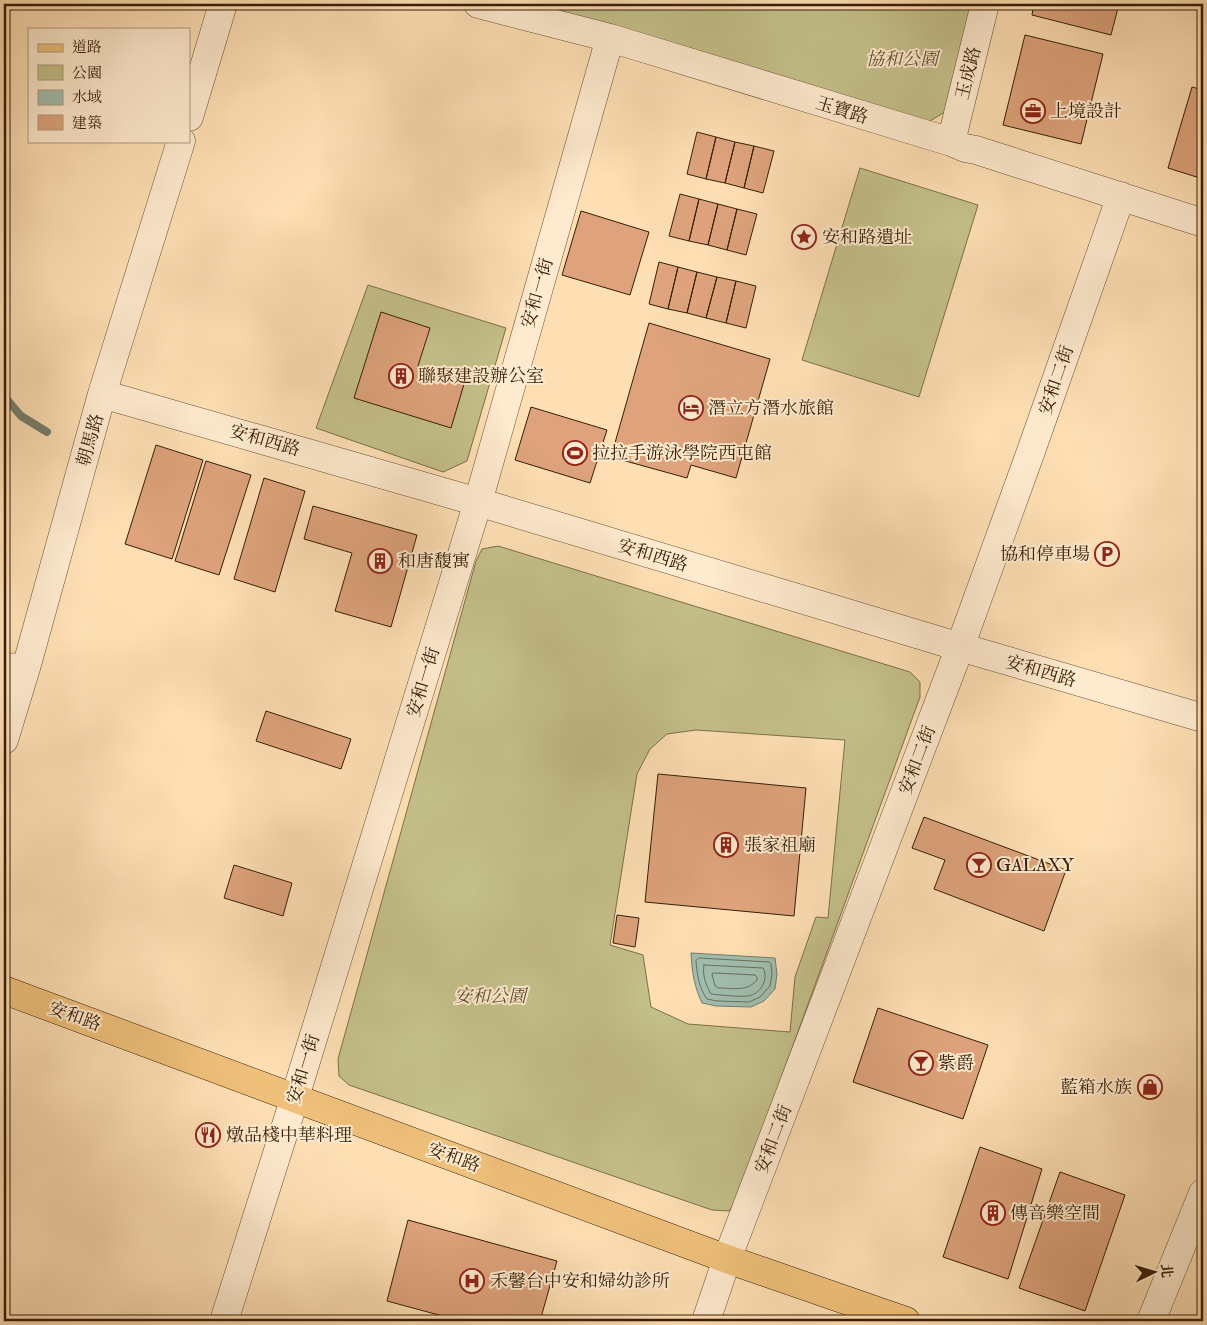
<svg xmlns="http://www.w3.org/2000/svg" width="1207" height="1325" font-family="'IM FELL Double Pica','Noto Serif TC',serif">
	<style>
		.green { fill: #c4c08a; stroke: #7d6f48; fill-rule: evenodd }
		.water { fill: #a0bdae; stroke: #767d6b }
		.lines { fill: none; stroke-linecap: round; stroke-linejoin: round }
		.shore { stroke: #6b6e5a; stroke-width: 1 }
		.stream { stroke: #767d6b; stroke-width: 8 }
		.building { fill: #dea37c; stroke: #361e07 }
		.minor-casing { stroke: #684e32; stroke-width: 29 }
		.major-casing { stroke: #361e07; stroke-width: 29 }
		.minor { stroke: #feeace; stroke-width: 28 }
		.major { stroke: #efc07a; stroke-width: 28 }
		.labels { text-anchor: middle; stroke-width: 4; stroke-linejoin: round; paint-order: stroke }
		.park-label { font-size: 18px; font-style: italic; fill: #614f2e; stroke: #feeace }
		.street-label { font-size: 18px; fill: #361e07; stroke: #feeace }
		.poi-label { font-size: 18px; fill: #361e07; stroke: #feeace; text-anchor: start }
	</style>
	<rect width="100%" height="100%" fill="#fedfb4"/>
	<filter id="stains"><feTurbulence type="fractalNoise" baseFrequency=".004" numOctaves="4"/><feColorMatrix values="0 0 0 0 .2 0 0 0 0 .09 0 0 0 0 .02 0 0 0 .5 -.17"/></filter>
	<radialGradient id="worn" r=".72"><stop offset=".6" stop-color="#630" stop-opacity="0"/><stop offset="1" stop-color="#630" stop-opacity=".3"/></radialGradient>
	<path class="green" d="M511 4H973L948 110 925 124Z
		M860 168 978 205 919 397 802 360Z
		M368 285 506 328 467 461 443 472 316 428Z
		M498 546 910 672 920 682V697L737 1199 729 1211 712 1210 349 1085 339 1076 338 1059 476 561 482 549ZM696 730 845 740 828 918 816 917 795 977 790 1032 688 1024 651 1007 643 955 610 945 637 774 650 749 667 734Z"/>
	<path class="water" d="M691 953 775 958 777 974 775 989 764 1001 751 1007 716 1006 702 1003C694 986 692 972 691 953Z"/>
	<g class="lines">
		<path class="shore" d="M699 958 769 962 771 964 772 974 770 986 760 997 749 1002 717 1001 707 999C699 988 697 974 696 961Z
			M704 965 763 968C769 979 761 994 748 996 741 997 718 995 711 994 706 986 702 974 704 965Z
			M715 973 755 975 757 977V980C747 992 733 988 718 988L715 986 712 974Z"/>
		<path class="stream" d="M4 396 21 416 47 432"/>
	</g>
	<path class="building" d="M1034 4H1119L1111 35 1032 15Z
		M1025 35 1103 54 1081 144 1003 125Z
		M1192 87 1203 90V179L1168 168Z
		M697 132 716 137 706 179 687 174Z
		M716 137 735 142 725 183 706 179Z
		M735 142 754 146 744 188 725 183Z
		M754 146 774 151 763 193 744 188Z
		M680 194 699 199 689 241 669 236Z
		M699 199 718 204 708 245 689 241Z
		M718 204 737 209 727 250 708 245Z
		M737 209 757 214 746 255 727 250Z
		M581 211 649 232 630 295 562 275Z
		M659 262 678 267 668 309 649 304Z
		M678 267 697 272 687 313 668 309Z
		M697 272 717 277 706 318 687 313Z
		M717 277 736 281 726 323 706 318Z
		M736 281 756 286 746 328 726 323Z
		M381 312 430 328 417 369 464 384 451 428 354 398Z
		M649 323 770 359 736 478 691 465 687 478 611 457Z
		M531 407 607 430 590 483 515 460Z
		M156 445 203 460 172 559 125 544Z
		M206 461 251 475 219 575 175 561Z
		M264 478 305 491 275 592 234 579Z
		M313 506 417 535 391 627 335 611 352 553 304 539Z
		M266 711 351 739 341 769 256 741Z
		M658 774 806 788 794 916 645 902Z
		M924 817 1066 870 1044 931 934 889 945 860 912 848Z
		M234 865 292 883 283 916 224 898Z
		M617 915 639 918 635 947 613 943Z
		M878 1008 988 1045 963 1119 853 1082Z
		M980 1147 1042 1169 1008 1279 943 1257Z
		M1060 1172 1125 1195 1085 1311 1019 1288Z
		M408 1220 557 1261 540 1321H461L387 1301Z"/>
	<g class="lines">
		<defs>
			<path id="minor" d="M478 4 610 38 951 142 965 148 976 150 1203 223
				M189 117 223 4
				M951 142 985 4
				M102 394 478 502 960 647 1203 718
				M4 667 26 668
				M4 740 26 668 102 394 181 141
				M224 1321 295 1097 478 502 610 38
				M706 1321 727 1259 960 647 1030 454 1121 196
				M1151 1321 1203 1193"/>
			<path id="major" d="M4 990 727 1259 906 1321"/>
		</defs>
		<use href="#minor" class="minor-casing"/>
		<use href="#major" class="major-casing"/>
		<use href="#minor" class="minor"/>
		<use href="#major" class="major"/>
	</g>
	<defs>
		<symbol id="office-ring" viewBox="-11 -11 22 22"><circle r="9.5" fill="#feeace" stroke="#8f2418" stroke-width="1.5"/><path d="M-6-3h4V-5.5h4V-3h4V5H-6ZM-1-4.5V-3h2v-1.5ZM-6 0V1H6V0Z" fill="#8f2418"/></symbol>
		<symbol id="sight-ring" viewBox="-11 -11 22 22"><circle r="9.5" fill="#feeace" stroke="#8f2418" stroke-width="1.5"/><path d="M0-6L1.8-2.2L6-1.7L2.9 1.2L3.7 5.4L0 3.3L-3.7 5.4L-2.9 1.2L-6-1.7L-1.8-2.2Z" fill="#8f2418"/></symbol>
		<symbol id="building-ring" viewBox="-11 -11 22 22"><circle r="9.5" fill="#feeace" stroke="#8f2418" stroke-width="1.5"/><path d="M-4-6H4V6H1V3H-1V6H-4ZM-2.5-4.3h1.7v1.8h-1.7ZM.8-4.3h1.7v1.8H.8ZM-2.5-1h1.7V.8h-1.7ZM.8-1h1.7V.8H.8Z" fill="#8f2418"/></symbol>
		<symbol id="hotel-ring" viewBox="-11 -11 22 22"><circle r="9.5" fill="#feeace" stroke="#8f2418" stroke-width="1.5"/><path d="M-6-4.5h1.5V1H6V5H4.5V3h-9V5H-6ZM-4 0a1.8 1.8 0 1 1 3.6 0ZM.5 0V-2.5h3Q6-2.5 6 0Z" fill="#8f2418"/></symbol>
		<symbol id="stadium-ring" viewBox="-11 -11 22 22"><circle r="9.5" fill="#feeace" stroke="#8f2418" stroke-width="1.5"/><path d="M0-5a6.5 5 0 1 0 0 10a6.5 5 0 1 0 0-10ZM-3.5-1.8h7v3.6h-7Z" fill="#8f2418"/></symbol>
		<symbol id="parking-ring" viewBox="-11 -11 22 22"><circle r="9.5" fill="#feeace" stroke="#8f2418" stroke-width="1.5"/><path d="M-3.5-5.5H1a3.5 3.5 0 0 1 0 7H-1V5.5H-3.5ZM-1-3.4V-.6H.8a1.4 1.4 0 0 0 0-2.8Z" fill="#8f2418"/></symbol>
		<symbol id="bar-ring" viewBox="-11 -11 22 22"><circle r="9.5" fill="#feeace" stroke="#8f2418" stroke-width="1.5"/><path d="M-6-5H6L.8 .8V4.5H3.5V6h-7V4.5H-.8V.8Z" fill="#8f2418"/></symbol>
		<symbol id="shop-ring" viewBox="-11 -11 22 22"><circle r="9.5" fill="#feeace" stroke="#8f2418" stroke-width="1.5"/><path d="M-5-2.5h2.3a2.7 3.5 0 0 1 5.4 0H5L5.5 6h-11ZM-1.5-2.5h3a1.5 2.3 0 0 0-3 0Z" fill="#8f2418"/></symbol>
		<symbol id="restaurant-ring" viewBox="-11 -11 22 22"><circle r="9.5" fill="#feeace" stroke="#8f2418" stroke-width="1.5"/><path d="M-5-6h1v4h1v-4h1v4h1v-4h1v5L-1.5 .5V6h-2V.5L-5-1ZM5-6V6H3V1.5H1.5Q1.5-4 5-6Z" fill="#8f2418"/></symbol>
		<symbol id="hospital-ring" viewBox="-11 -11 22 22"><circle r="9.5" fill="#feeace" stroke="#8f2418" stroke-width="1.5"/><path d="M-5-5h3v3.5h4V-5h3V5h-3V1.5h-4V5h-3Z" fill="#8f2418"/></symbol>
	</defs>
	<g fill-rule="evenodd">
		<use href="#office-ring" x="1019" y="97" width="28" height="28"/>
		<use href="#sight-ring" x="790" y="223" width="28" height="28"/>
		<use href="#building-ring" x="387" y="362" width="28" height="28"/>
		<use href="#hotel-ring" x="677" y="394" width="28" height="28"/>
		<use href="#stadium-ring" x="561" y="439" width="28" height="28"/>
		<use href="#parking-ring" x="1093" y="540" width="28" height="28"/>
		<use href="#building-ring" x="366" y="547" width="28" height="28"/>
		<use href="#building-ring" x="712" y="831" width="28" height="28"/>
		<use href="#bar-ring" x="965" y="851" width="28" height="28"/>
		<use href="#bar-ring" x="907" y="1049" width="28" height="28"/>
		<use href="#shop-ring" x="1136" y="1073" width="28" height="28"/>
		<use href="#restaurant-ring" x="194" y="1121" width="28" height="28"/>
		<use href="#building-ring" x="979" y="1199" width="28" height="28"/>
		<use href="#hospital-ring" x="458" y="1267" width="28" height="28"/>
	</g>
	<g class="labels">
		<g class="park-label">
			<text x="902" y="65">協和公園</text>
			<text x="490" y="1002">安和公園</text>
		</g>
		<g class="street-label">
			<text transform="translate(968 73) rotate(-76)" y="6">玉成路</text>
			<text transform="translate(842 110) rotate(17)" y="6">玉寶路</text>
			<text transform="translate(537 293) rotate(-74)" y="6">安和一街</text>
			<text transform="translate(1056 380) rotate(-71)" y="6">安和二街</text>
			<text transform="translate(90 440) rotate(-74)" y="6">朝馬路</text>
			<text transform="translate(265 440) rotate(16)" y="6">安和西路</text>
			<text transform="translate(653 555) rotate(17)" y="6">安和西路</text>
			<text transform="translate(1041 671) rotate(16)" y="6">安和西路</text>
			<text transform="translate(423 682) rotate(-73)" y="6">安和一街</text>
			<text transform="translate(917 760) rotate(-69)" y="6">安和二街</text>
			<text transform="translate(75 1016) rotate(20)" y="6">安和路</text>
			<text transform="translate(303 1069) rotate(-73)" y="6">安和一街</text>
			<text transform="translate(773 1139) rotate(-69)" y="6">安和二街</text>
			<text transform="translate(454 1157) rotate(20)" y="6">安和路</text>
		</g>
		<g class="poi-label">
			<text x="1050" y="117">上境設計</text>
			<text x="822" y="243">安和路遺址</text>
			<text x="418" y="382">聯聚建設辦公室</text>
			<text x="708" y="414">潛立方潛水旅館</text>
			<text x="592" y="459">拉拉手游泳學院西屯館</text>
			<text x="1090" y="560" text-anchor="end">協和停車場</text>
			<text x="398" y="567">和唐馥寓</text>
			<text x="744" y="851">張家祖廟</text>
			<text x="996" y="871">GALAXY</text>
			<text x="938" y="1069">紫爵</text>
			<text x="1132" y="1093" text-anchor="end">藍箱水族</text>
			<text x="226" y="1141">燉品棧中華料理</text>
			<text x="1010" y="1219">傳音樂空間</text>
			<text x="490" y="1287">禾馨台中安和婦幼診所</text>
		</g>
	</g>
	<rect width="1207" height="1325" fill="none" stroke="#fedfb4" stroke-width="20"/>
	<rect x="5" y="5" width="1197" height="1315" fill="none" stroke="#361e07" stroke-width="2.5"/>
	<rect x="10" y="10" width="1187" height="1305" fill="none" stroke="#361e07"/>
	<rect x="28" y="28" width="162" height="115" fill="#feeace" stroke="#ae987e"/>
	<rect x="38" y="44" width="25" height="8" fill="#efc07a" stroke="#ae987e"/>
	<text x="72" y="52" font-size="15" fill="#361e07">道路</text>
	<rect x="38" y="65" width="25" height="15" fill="#c4c08a" stroke="#ae987e"/>
	<text x="72" y="78" font-size="15" fill="#361e07">公園</text>
	<rect x="38" y="90" width="25" height="15" fill="#a0bdae" stroke="#ae987e"/>
	<text x="72" y="102" font-size="15" fill="#361e07">水域</text>
	<rect x="38" y="115" width="25" height="15" fill="#dea37c" stroke="#ae987e"/>
	<text x="72" y="128" font-size="15" fill="#361e07">建築</text>
	<g transform="translate(1154 1272) rotate(85)" stroke="#feeace" stroke-width="4" paint-order="stroke">
	<path d="M0-4L9 19L0 12L-9 19Z" fill="#361e07"/>
	<text y="-8" font-size="14" font-weight="bold" text-anchor="middle" fill="#361e07">北</text>
	</g>
	<rect width="100%" height="100%" filter="url(#stains)"/>
	<rect width="100%" height="100%" fill="url(#worn)"/>
</svg>
